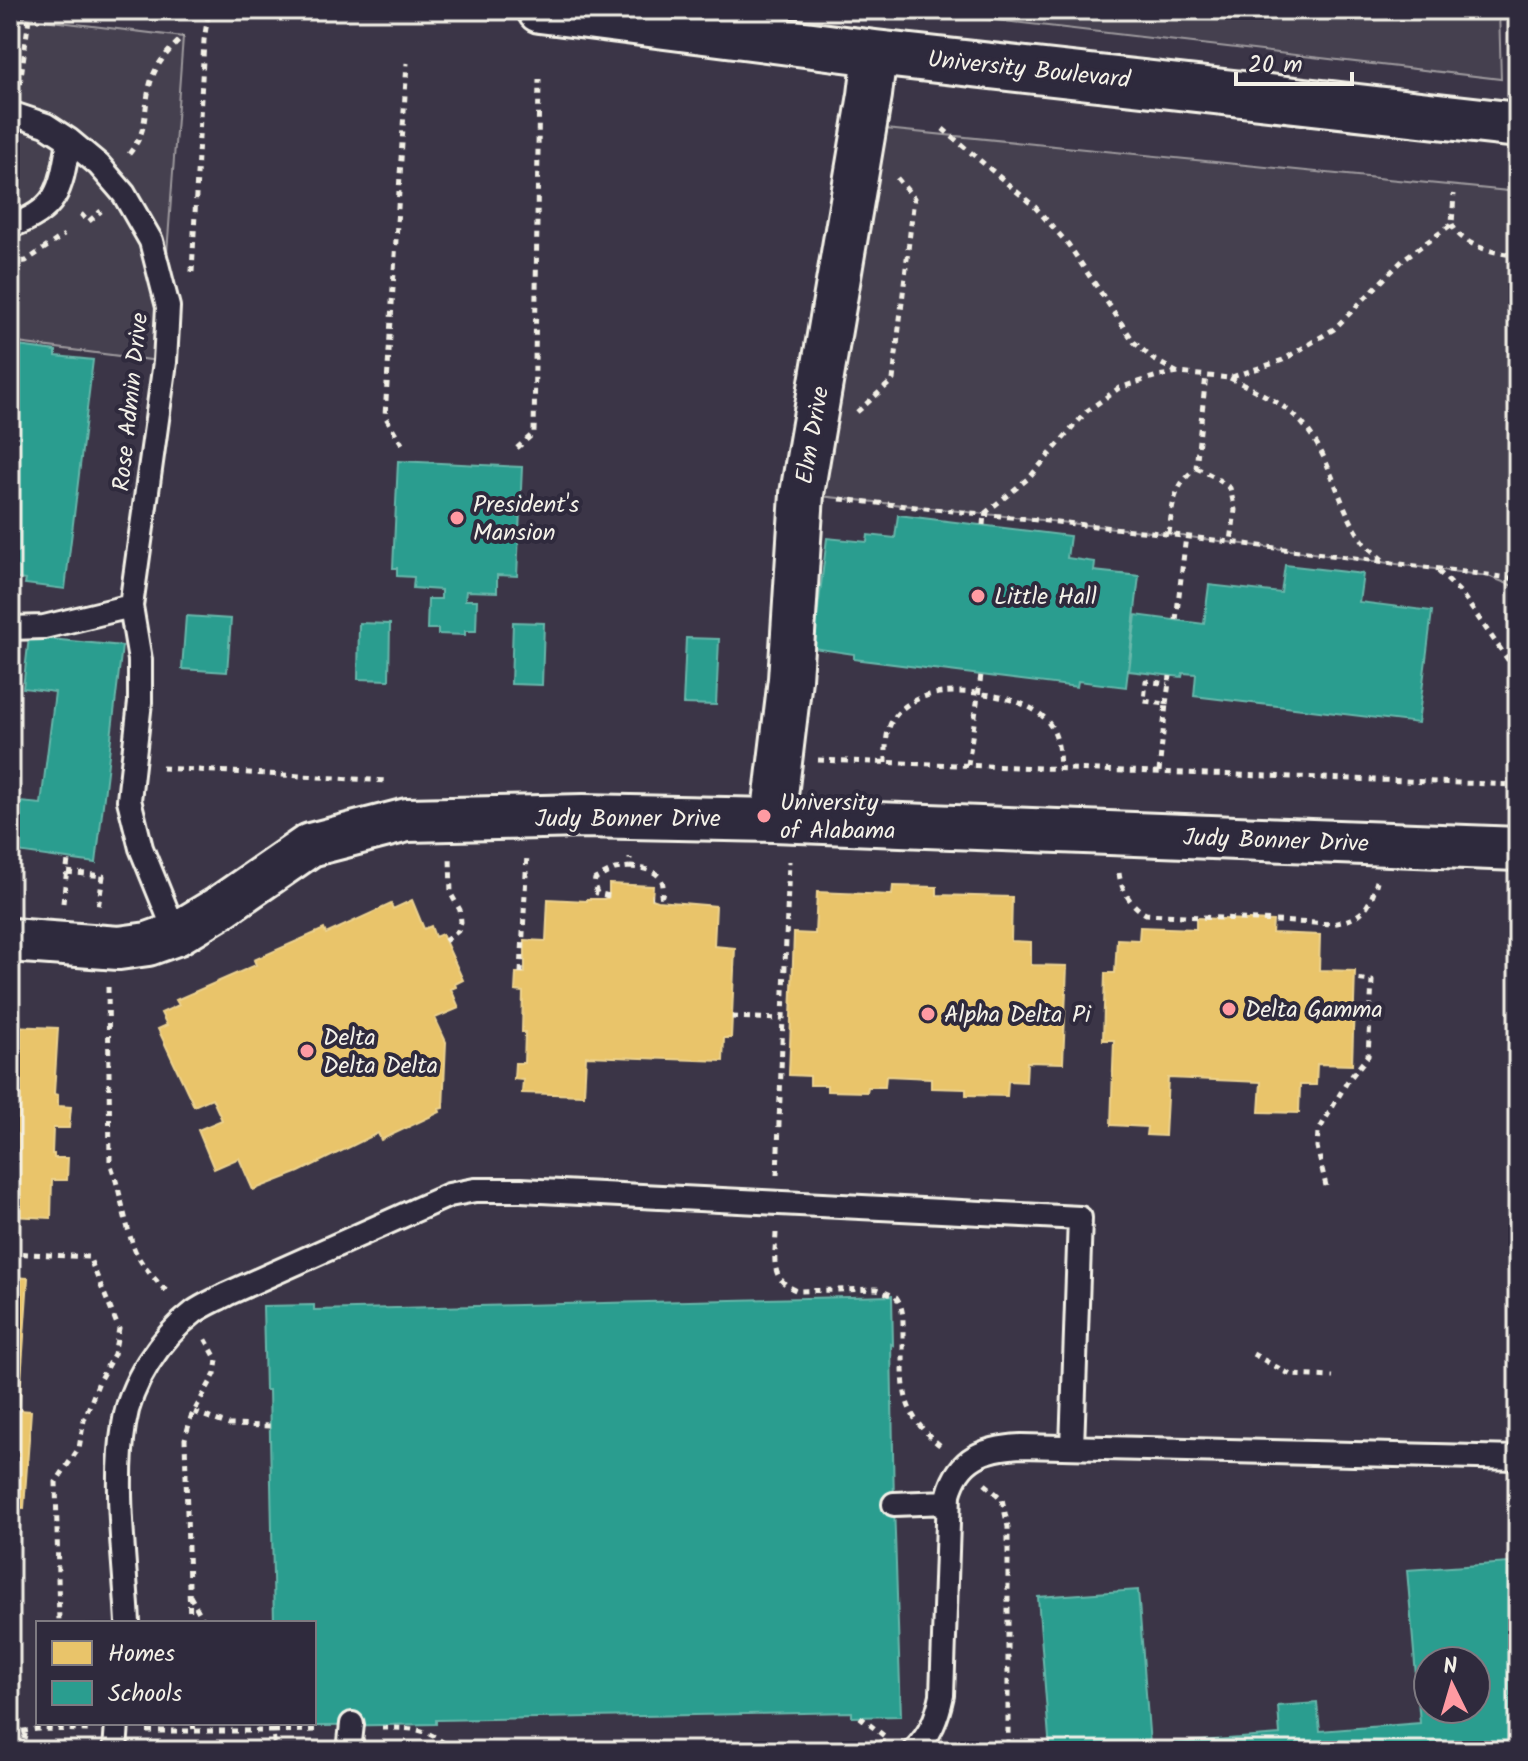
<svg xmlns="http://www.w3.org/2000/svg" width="1528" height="1761" font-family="Kalam,sans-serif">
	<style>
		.built { fill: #3b3647; fill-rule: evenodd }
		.green { fill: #454050; stroke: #9c989c; stroke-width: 2 }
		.homes { fill: #e9c46a; stroke: #ecd290; stroke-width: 2 }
		.schools { fill: #2a9d8f; stroke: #67b6aa; stroke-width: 2; fill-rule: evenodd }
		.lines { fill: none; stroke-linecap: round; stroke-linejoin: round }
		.service-casing { stroke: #f4f1e8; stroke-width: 28 }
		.minor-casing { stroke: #f4f1e8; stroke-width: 48 }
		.secondary-casing { stroke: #f4f1e8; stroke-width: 50 }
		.path { stroke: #f4f1e8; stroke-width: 5; stroke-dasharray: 6 6; stroke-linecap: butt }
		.service { stroke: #2f2a3d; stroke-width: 22 }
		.minor { stroke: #2f2a3d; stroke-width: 42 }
		.secondary { stroke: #2f2a3d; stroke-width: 44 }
		.poi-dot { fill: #ff9aa2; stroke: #2f2a3d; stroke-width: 3 }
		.labels { text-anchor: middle; stroke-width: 8; stroke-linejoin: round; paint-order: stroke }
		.street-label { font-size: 24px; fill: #f4f1e8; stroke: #2f2a3d }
		.poi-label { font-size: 24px; fill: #f4f1e8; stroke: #2f2a3d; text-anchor: start }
	</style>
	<rect width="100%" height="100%" fill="#2f2a3d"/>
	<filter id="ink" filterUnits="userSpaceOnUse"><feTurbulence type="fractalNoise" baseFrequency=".0125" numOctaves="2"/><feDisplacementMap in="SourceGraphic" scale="16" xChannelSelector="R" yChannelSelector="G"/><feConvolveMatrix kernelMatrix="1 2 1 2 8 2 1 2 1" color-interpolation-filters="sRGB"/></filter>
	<g filter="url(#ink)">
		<path class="built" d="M10 10H1518V1751H10ZM38 1623H314V1723H38ZM1428 1661H1476V1709H1428Z"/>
		<path class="green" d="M910 10H1499L1501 79Z
			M10 16 183 37 159 361 10 342Z
			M865 127 1518 192V588L1488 576 1151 532 802 494Z"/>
		<path class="homes" d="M609 884 653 886 652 899 658 901 716 906 714 946 735 948 731 1038H724L723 1061 586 1056 584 1095 522 1093 523 1080 514 1079 515 1063H524L525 1032H522L523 992 515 991 516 973H525V940L546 941 548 899 587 901V899H604L609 897Z
			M893 886 937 887V895L1012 897 1011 941 1031 942V965L1067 966 1063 1063 1027 1062 1026 1082 1008 1081 1007 1096 966 1095V1089L931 1088V1078L886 1076 885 1087H868L867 1092 827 1091V1085H810V1076L789 1075 794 933 815 934 817 892 892 895Z
			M412 900 424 929 431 926 435 937 442 934 463 980 455 984 456 987 451 989 459 1008 435 1018 446 1042 443 1108 439 1109 440 1112 381 1140 378 1133 299 1172 253 1190 239 1158 214 1169 198 1130 222 1120 212 1098 194 1106 158 1029 167 1025 161 1013 179 1005 176 1000 256 965 254 960 324 929 326 934 391 904 393 909Z
			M1196 918 1273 921 1272 933 1320 935 1319 970 1355 971 1352 1065 1317 1064 1316 1085H1300L1299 1113 1259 1112 1261 1082 1168 1078 1165 1136 1146 1135 1147 1127 1111 1125 1114 1040H1103L1105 973H1115L1117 939 1139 940 1140 927 1196 929Z
			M10 1026 58 1028 54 1094 58 1095V1106L71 1107 69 1128H53L52 1154H54V1158H68L67 1180H52L51 1218 10 1216Z
			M10 1277 28 1278 19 1410 31 1411 24 1508 10 1507Z"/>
		<path class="schools" d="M10 345 56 351V356L93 360 65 589 25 584 26 580 10 578Z
			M398 461 522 467 517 576 497 575V592L466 591 465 600H477L476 631H465V635L438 634V629H427L428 599H441V590L413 588 414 577 397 576V568H393Z
			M898 515 1070 536 1067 558 1095 562 1094 571 1139 576 1126 687 1078 681 1077 687 981 675 854 659V654L813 648 827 538 867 542 868 535 895 538Z
			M1285 565 1363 574 1359 602 1432 611 1418 723 1194 696 1196 674 1183 673 1182 677 1129 671 1136 615 1204 624 1209 585 1281 593Z
			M186 616 231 619 227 672 182 669Z
			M513 622 544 623 542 685 511 684Z
			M359 623 390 624 389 680 358 679Z
			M29 637 122 646 96 863 10 851V801L41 804 55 692 23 688Z
			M686 638 719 639 716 705 683 704Z
			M892 1296 893 1345 891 1344 894 1504 901 1716 852 1717V1712L436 1720V1724L272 1727V1723H314V1623H274L269 1390H265L263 1306 314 1305V1310Z
			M1509 1563 1518 1686V1751H1050L1038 1597 1138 1590 1150 1745 1280 1735 1278 1706 1317 1703 1320 1731 1420 1723 1407 1570ZM1428 1661H1476V1709H1428Z"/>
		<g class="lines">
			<defs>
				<path id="service" d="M10 113 46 125 69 140 99 165 124 194 151 241 168 307 165 362 131 606 140 660V702L129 800 141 848 176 934
					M10 226C60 210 61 187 69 140
					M10 628 44 627 131 606
					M894 1504 948 1502
					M128 1623C125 1561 114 1486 124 1425 130 1383 160 1338 194 1312 204 1305 216 1300 227 1294L449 1195 475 1190H521L1080 1218 1072 1447
					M115 1751 117 1723
					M349 1751 352 1724
					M914 1751C931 1734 937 1718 942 1695L949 1494C959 1457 985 1448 1021 1446L1518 1458"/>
				<path id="minor" d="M773 820 790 679 802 494 870 95 875 53
					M10 940 119 948 148 944 176 934 219 908 310 845 407 820 583 816 773 820 1518 849"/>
				<path id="secondary" d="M540 10 875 53 1518 125"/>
			</defs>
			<use href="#service" class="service-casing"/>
			<use href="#minor" class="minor-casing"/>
			<use href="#secondary" class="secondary-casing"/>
			<path class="path" d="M20 84 29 18
				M943 129 1035 207 1068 244 1134 342 1153 359 1178 373
				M129 154C148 130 143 117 149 89 153 67 167 52 183 37
				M81 214 88 222 101 211
				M1452 224C1460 245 1493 253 1514 255
				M10 263 26 261 64 235
				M192 272 204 40 209 10
				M1230 378C1252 389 1276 399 1295 416 1333 451 1335 507 1367 546 1373 552 1380 557 1386 563
				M857 412 893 380 914 198 897 178
				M402 444 385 416 407 63
				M517 448 534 433 539 79
				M1196 468 1213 476 1230 488 1235 510 1231 542
				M840 499 1151 532 1518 579
				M983 525 984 514 1030 477 1087 411 1119 388 1157 376 1179 373 1229 378 1283 360 1334 329 1405 258 1452 224 1454 194
				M1169 534C1172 507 1173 486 1196 468L1206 375
				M1438 571 1461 593 1518 674
				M1176 620 1186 536
				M1166 704 1170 676
				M818 760 1518 785
				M886 763C886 749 885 733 892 721 900 708 912 700 926 696 957 686 1028 695 1048 722 1059 736 1059 752 1060 769
				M968 765 981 675
				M162 768 388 781
				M1159 772 1166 704 1144 701 1146 681 1168 684
				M630 867C648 868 668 873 662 895L652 897
				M67 872 103 876 98 908
				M1119 873C1121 890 1131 906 1146 914L1332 924C1362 918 1369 910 1377 881
				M609 896 597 893 594 885 595 879 615 869 630 867V858
				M63 903 68 860
				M445 941 458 931 461 922 460 910 451 894 450 857
				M521 973 527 854
				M108 987 110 1163C121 1191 124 1221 134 1248 141 1266 156 1280 168 1293
				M732 1017 783 1019
				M777 1175 789 861
				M1326 1186 1317 1147 1318 1132 1347 1082 1368 1056 1372 981 1355 979
				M776 1233C775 1260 769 1280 798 1291L877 1289 896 1297C904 1308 903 1319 903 1333 904 1385 896 1410 941 1446
				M10 1253 89 1257 119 1329 114 1354 100 1379 84 1420 79 1448 56 1482 59 1623
				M1253 1354 1291 1375 1333 1377
				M194 1412 229 1425 270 1426
				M985 1484 1002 1499 1008 1527V1751
				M190 1596 205 1623
				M1513 1613H1518
				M190 1623 185 1439 191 1417 215 1374 217 1360 205 1338
				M860 1717 888 1739
				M193 1723 194 1732
				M382 1728C421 1728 424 1728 455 1751
				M147 1731H273L275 1751
				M273 1731 320 1730
				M10 1733 38 1729 89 1730
				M21 1751 26 1731
				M615 1751 886 1742"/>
			<use href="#service" class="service"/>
			<use href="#minor" class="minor"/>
			<use href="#secondary" class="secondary"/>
		</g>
	</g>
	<g class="poi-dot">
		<circle cx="457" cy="518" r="8"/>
		<circle cx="978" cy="596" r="8"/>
		<circle cx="764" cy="816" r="8"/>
		<circle cx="1229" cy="1009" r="8"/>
		<circle cx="928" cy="1014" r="8"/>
		<circle cx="307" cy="1051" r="8"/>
	</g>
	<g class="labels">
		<g class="street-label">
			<text transform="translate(1029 69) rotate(6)" y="8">University Boulevard</text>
			<text transform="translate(130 402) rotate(-84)" y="8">Rose Admin Drive</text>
			<text transform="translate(812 435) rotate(-80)" y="8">Elm Drive</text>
			<text x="628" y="826">Judy Bonner Drive</text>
			<text transform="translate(1276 840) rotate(2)" y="8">Judy Bonner Drive</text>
		</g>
		<g class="poi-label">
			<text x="473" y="512">President's<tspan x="473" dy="28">Mansion</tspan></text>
			<text x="994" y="604">Little Hall</text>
			<text x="780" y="810">University<tspan x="780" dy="28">of Alabama</tspan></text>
			<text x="1245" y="1017">Delta Gamma</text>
			<text x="944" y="1022">Alpha Delta Pi</text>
			<text x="323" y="1045">Delta<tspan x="323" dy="28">Delta Delta</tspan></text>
		</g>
	</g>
	<rect width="1528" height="1761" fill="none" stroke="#2f2a3d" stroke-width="40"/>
	<rect x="20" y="20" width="1488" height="1721" fill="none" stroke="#f4f1e8" stroke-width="3" filter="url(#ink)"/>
	<rect x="36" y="1621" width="280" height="104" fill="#2f2a3d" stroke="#7e7a81" stroke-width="2"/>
	<rect x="52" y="1641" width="40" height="24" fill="#e9c46a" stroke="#7e7a81" stroke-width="2"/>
	<text x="108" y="1661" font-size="24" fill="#f4f1e8">Homes</text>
	<rect x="52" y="1681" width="40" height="24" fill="#2a9d8f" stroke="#7e7a81" stroke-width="2"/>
	<text x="108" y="1701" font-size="24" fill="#f4f1e8">Schools</text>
	<g transform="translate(1452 1685) rotate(355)"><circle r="38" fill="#2f2a3d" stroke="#7e7a81" stroke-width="2"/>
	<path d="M0-6L14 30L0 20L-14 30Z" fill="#ff9aa2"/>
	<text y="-12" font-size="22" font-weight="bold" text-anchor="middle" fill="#f4f1e8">N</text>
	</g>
	<path d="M1236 72v12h116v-12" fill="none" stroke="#f4f1e8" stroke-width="4"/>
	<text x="1248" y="72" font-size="24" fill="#f4f1e8" stroke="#2f2a3d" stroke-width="6" paint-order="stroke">20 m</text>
</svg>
